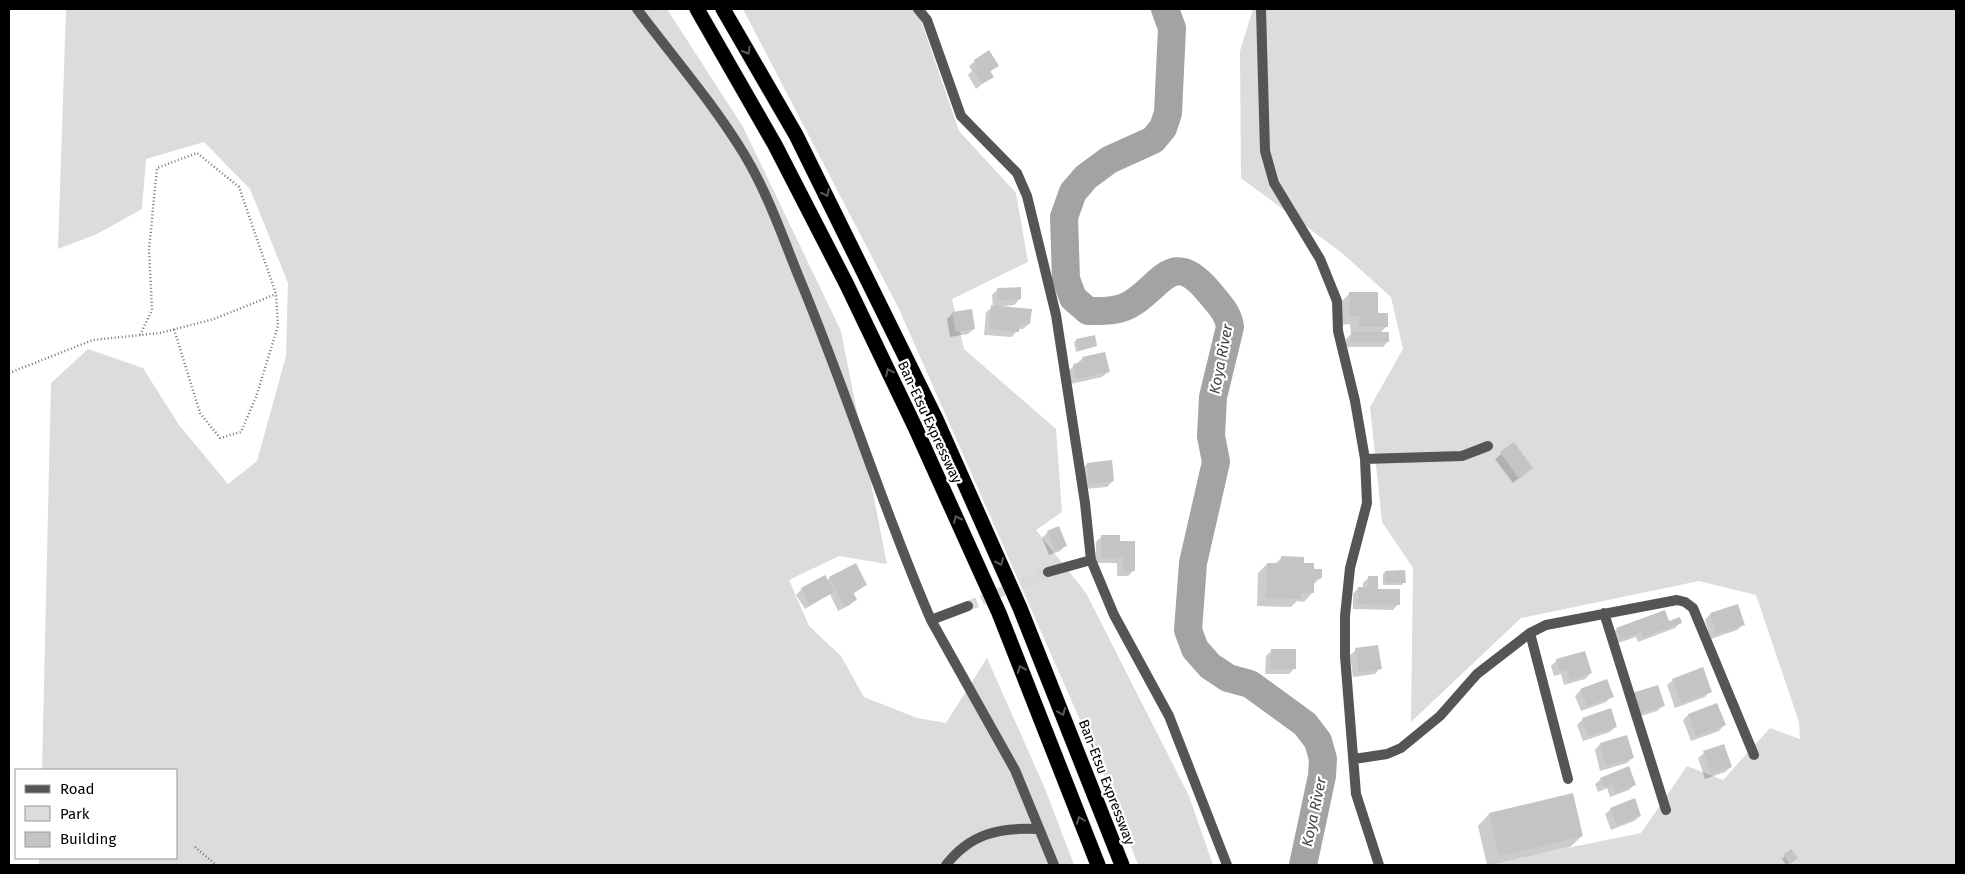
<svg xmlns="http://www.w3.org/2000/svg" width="1965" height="874" font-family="'Fira Sans',sans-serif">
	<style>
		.green { fill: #dcdcdc }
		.shadow { fill: #0003 }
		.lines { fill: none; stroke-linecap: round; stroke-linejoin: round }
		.river { stroke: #a3a3a3; stroke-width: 28 }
		.building { fill: #c4c4c4 }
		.street-tunnel { stroke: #d9d9d9; stroke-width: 10; stroke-dasharray: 10 5; stroke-linecap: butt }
		.highway-casing { stroke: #dbdbdb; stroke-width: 16 }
		.path { stroke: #777; stroke-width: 2.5; stroke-dasharray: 1 2.5; stroke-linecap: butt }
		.street { stroke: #555; stroke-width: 10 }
		.highway { stroke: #000; stroke-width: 15 }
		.oneway { stroke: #595959 }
		.labels { text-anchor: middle; stroke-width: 4.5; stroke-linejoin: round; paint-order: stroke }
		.street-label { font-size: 14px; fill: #000; stroke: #fff }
		.water-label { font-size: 15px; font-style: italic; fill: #444; stroke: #fff }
	</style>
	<rect width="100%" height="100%" fill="#fff"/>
	<path class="green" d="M66 9H667L743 127 841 331 887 564 839 556 789 580 809 626 841 656 864 697 917 718 946 723 987 658 1046 791 1074 865H39V858H176V770H42L51 383 88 349 143 368 179 425 228 484 257 461 286 356 288 283 250 189 204 142 146 159 142 209 97 234 58 249Z
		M743 9H917L959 131 1016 193 1028 262 952 299 964 349 1056 429 1062 512 1036 530 1086 593 1189 796 1213 865H1138L1106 779 899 309Z
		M1253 9H1956V865H1484L1641 833 1687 766 1723 780 1770 728 1800 739 1799 722 1756 595 1699 581 1521 618 1411 722 1413 568 1382 522 1370 407 1403 349 1391 297 1342 253 1241 178 1240 51Z"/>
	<path class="shadow" d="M975 61 998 65 990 72 992 76 976 89 968 75 972 71 969 66Z
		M998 289 1020 299 1014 305 996 307 1029 324 1023 329H1018L1012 337 984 335 986 312 993 307 992 295Z
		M1350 293 1377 314 1387 326 1380 333 1388 341 1383 347H1346V339L1351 334 1350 324 1341 325V302Z
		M953 313 974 329 968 334 950 337 947 319Z
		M1077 340 1096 346 1076 352 1074 342Z
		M1083 358 1108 372 1102 377 1071 384 1068 371Z
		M1514 444 1531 468 1513 483 1495 459Z
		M1087 464 1113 481 1107 487 1084 489 1081 470Z
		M1048 532 1065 546 1060 551 1049 555 1042 538Z
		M1102 536 1119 542 1134 570 1128 576H1117V563H1096V542Z
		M1282 557 1302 564 1321 577 1313 585 1312 593 1304 602 1297 601 1291 607 1257 606 1258 573 1267 564H1275Z
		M1385 572 1404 582 1402 585H1383V574Z
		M1369 577 1377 590 1398 604 1393 610 1353 609V594L1358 588H1363V583Z
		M830 578 866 585 853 594 855 600 850 605 838 611 830 594 805 609 796 595 802 589 826 581Z
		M1737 606 1743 625 1737 630 1711 639 1705 620 1710 614Z
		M1681 622 1675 628 1638 642 1636 637 1615 644 1611 635 1617 629Z
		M1272 650 1294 669 1289 674H1265L1266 656Z
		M1356 650 1380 668 1375 674 1353 677 1350 655Z
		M1557 660 1591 673 1585 679 1564 685 1561 674 1554 676 1551 666Z
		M1673 680 1710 691 1705 697 1675 708 1667 685Z
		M1581 690 1612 696 1606 702 1581 711 1575 696Z
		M1627 700 1663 706 1657 711 1632 719Z
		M1688 715 1724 725 1719 731 1691 741 1683 720Z
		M1583 719 1616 726 1610 732 1583 741 1577 725Z
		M1600 744 1632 758 1627 763 1600 771 1595 750Z
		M1704 753 1731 767 1725 772 1705 779 1698 758Z
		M1601 779 1635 784 1629 790 1610 797 1607 788 1598 792 1595 784Z
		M1611 809 1640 816 1634 821 1611 830 1605 814Z
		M1489 814 1582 836 1570 847 1487 865 1478 826Z
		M1791 851 1794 860 1786 865 1782 859Z"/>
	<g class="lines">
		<path class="river" d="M1165 9 1172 28 1168 113 1163 128 1153 140 1109 160 1086 177 1073 192 1064 217 1066 279 1073 298 1088 311C1101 311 1116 312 1129 305 1161 288 1171 246 1209 292 1218 303 1228 312 1230 327L1213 397 1211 436 1216 462 1193 563 1188 630 1195 649 1210 666 1228 678 1250 684 1305 724 1318 741 1323 759 1322 776 1303 865"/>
	</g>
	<path class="building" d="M989 50 999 66 990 71 994 77 982 84 973 69 977 66 974 60Z
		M1021 287V299L998 300 997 288Z
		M1349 292H1378V313H1388V327H1359V316H1350Z
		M991 305 1032 309 1030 324 1020 323 1019 332 989 329Z
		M972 309 975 329 956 332 952 312Z
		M1351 332H1389V342H1351Z
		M1095 335 1097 346 1079 351 1076 339Z
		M1105 352 1110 372 1076 379 1073 364 1083 362 1082 357Z
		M1514 442 1533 468 1519 479 1500 452Z
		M1112 460 1114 481 1089 484 1087 463Z
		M1059 526 1067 546 1055 551 1047 531Z
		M1101 535H1120V541H1135V571H1123V558H1101Z
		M1281 556 1304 557V563H1314V569H1322V578L1314 580V593H1301V599L1266 598 1267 563H1281Z
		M856 563 867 585 853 592 857 600 844 607 829 577Z
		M1405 570 1406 583H1385V571Z
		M825 575 834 592 810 605 801 588Z
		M1368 576H1378V589H1400V605L1358 604V587H1368Z
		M1738 604 1745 625 1716 634 1710 613Z
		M1665 610 1669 621 1680 617 1682 623 1643 637 1642 632 1621 639 1616 628Z
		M1378 645 1382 669 1359 672 1355 648Z
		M1271 649H1296V669H1271Z
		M1585 651 1592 673 1570 680 1567 669 1560 672 1556 659Z
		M1703 667 1712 692 1681 703 1672 679Z
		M1607 679 1614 697 1587 706 1580 689Z
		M1658 685 1665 706 1638 714 1632 693Z
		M1717 703 1726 725 1696 736 1688 714Z
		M1611 708 1617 727 1588 736 1582 718Z
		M1627 735 1634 758 1606 766 1600 743Z
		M1724 744 1732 767 1711 774 1703 751Z
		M1629 766 1636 785 1616 793 1613 784 1604 787 1600 778Z
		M1573 793 1583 836 1499 856 1489 813Z
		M1635 798 1641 816 1616 825 1610 808Z
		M1791 849 1798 858 1790 864 1783 855Z"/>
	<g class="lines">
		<path class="street-tunnel" d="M968 606 1048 572"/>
		<defs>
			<path id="highway" d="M697 9 775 145 847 285 915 427 999 613 1098 865
				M723 9 796 135 936 419 1020 608 1122 865"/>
		</defs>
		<use href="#highway" class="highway-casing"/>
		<path class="path" d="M140 335 152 310 149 250 157 168 197 153 239 187 276 294 278 326 256 397 241 432 220 438 200 413 174 329
			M9 373 93 340 160 333 214 319 276 294
			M195 847 216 865"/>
		<path class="street" d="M637 9C673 57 713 103 744 154 767 192 782 235 798 275 846 389 882 507 931 620
			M918 9 927 20 961 116 1017 173 1027 196 1056 315 1085 503 1091 560 1114 615 1169 716 1227 865
			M1261 9 1265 151 1274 183 1320 259 1337 301 1338 331 1355 401 1365 459 1367 503 1350 568 1345 616V656L1356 794 1379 865
			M1365 459 1462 456 1488 446
			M1048 572 1091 560
			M968 606 931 620 1015 770 1054 865
			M1604 613 1666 810
			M1530 633 1568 779
			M1354 759 1387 754 1401 748 1440 716 1477 674 1530 633 1546 625 1677 600 1685 602 1693 608 1754 755
			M946 865C970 834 999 827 1038 829"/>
		<use href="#highway" class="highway"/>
	</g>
	<defs><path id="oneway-chevron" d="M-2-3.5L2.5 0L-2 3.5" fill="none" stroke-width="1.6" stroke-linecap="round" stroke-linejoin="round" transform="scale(1.25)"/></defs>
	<g class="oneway">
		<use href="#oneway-chevron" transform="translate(747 51) rotate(60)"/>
		<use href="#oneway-chevron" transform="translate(826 193) rotate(63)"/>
		<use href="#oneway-chevron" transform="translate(889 372) rotate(-116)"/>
		<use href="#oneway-chevron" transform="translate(957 519) rotate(-114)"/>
		<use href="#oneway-chevron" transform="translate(1000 562) rotate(66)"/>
		<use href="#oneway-chevron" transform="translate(1021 669) rotate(-112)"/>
		<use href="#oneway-chevron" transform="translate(1062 712) rotate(68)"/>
		<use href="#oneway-chevron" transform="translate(1080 820) rotate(-111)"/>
	</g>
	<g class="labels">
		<g class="street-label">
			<text transform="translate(930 422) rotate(65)" y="5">Ban-Etsu Expressway</text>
			<text transform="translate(1107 782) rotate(69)" y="5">Ban-Etsu Expressway</text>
		</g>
		<g class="water-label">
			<text transform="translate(1221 359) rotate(-79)" y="5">Koya River</text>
			<text transform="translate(1314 812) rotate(-78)" y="5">Koya River</text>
		</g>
	</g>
	<rect width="1965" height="874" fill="none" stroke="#000000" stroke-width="20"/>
	<rect x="15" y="769" width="162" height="90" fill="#ffffff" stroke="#999999"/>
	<rect x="25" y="785" width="25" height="8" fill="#555555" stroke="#999999"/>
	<text x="60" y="794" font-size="15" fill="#000000">Road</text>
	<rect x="25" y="806" width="25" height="15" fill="#dcdcdc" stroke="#999999"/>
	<text x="60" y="819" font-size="15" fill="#000000">Park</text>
	<rect x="25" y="832" width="25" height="15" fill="#c4c4c4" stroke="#999999"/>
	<text x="60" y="844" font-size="15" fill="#000000">Building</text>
</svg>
